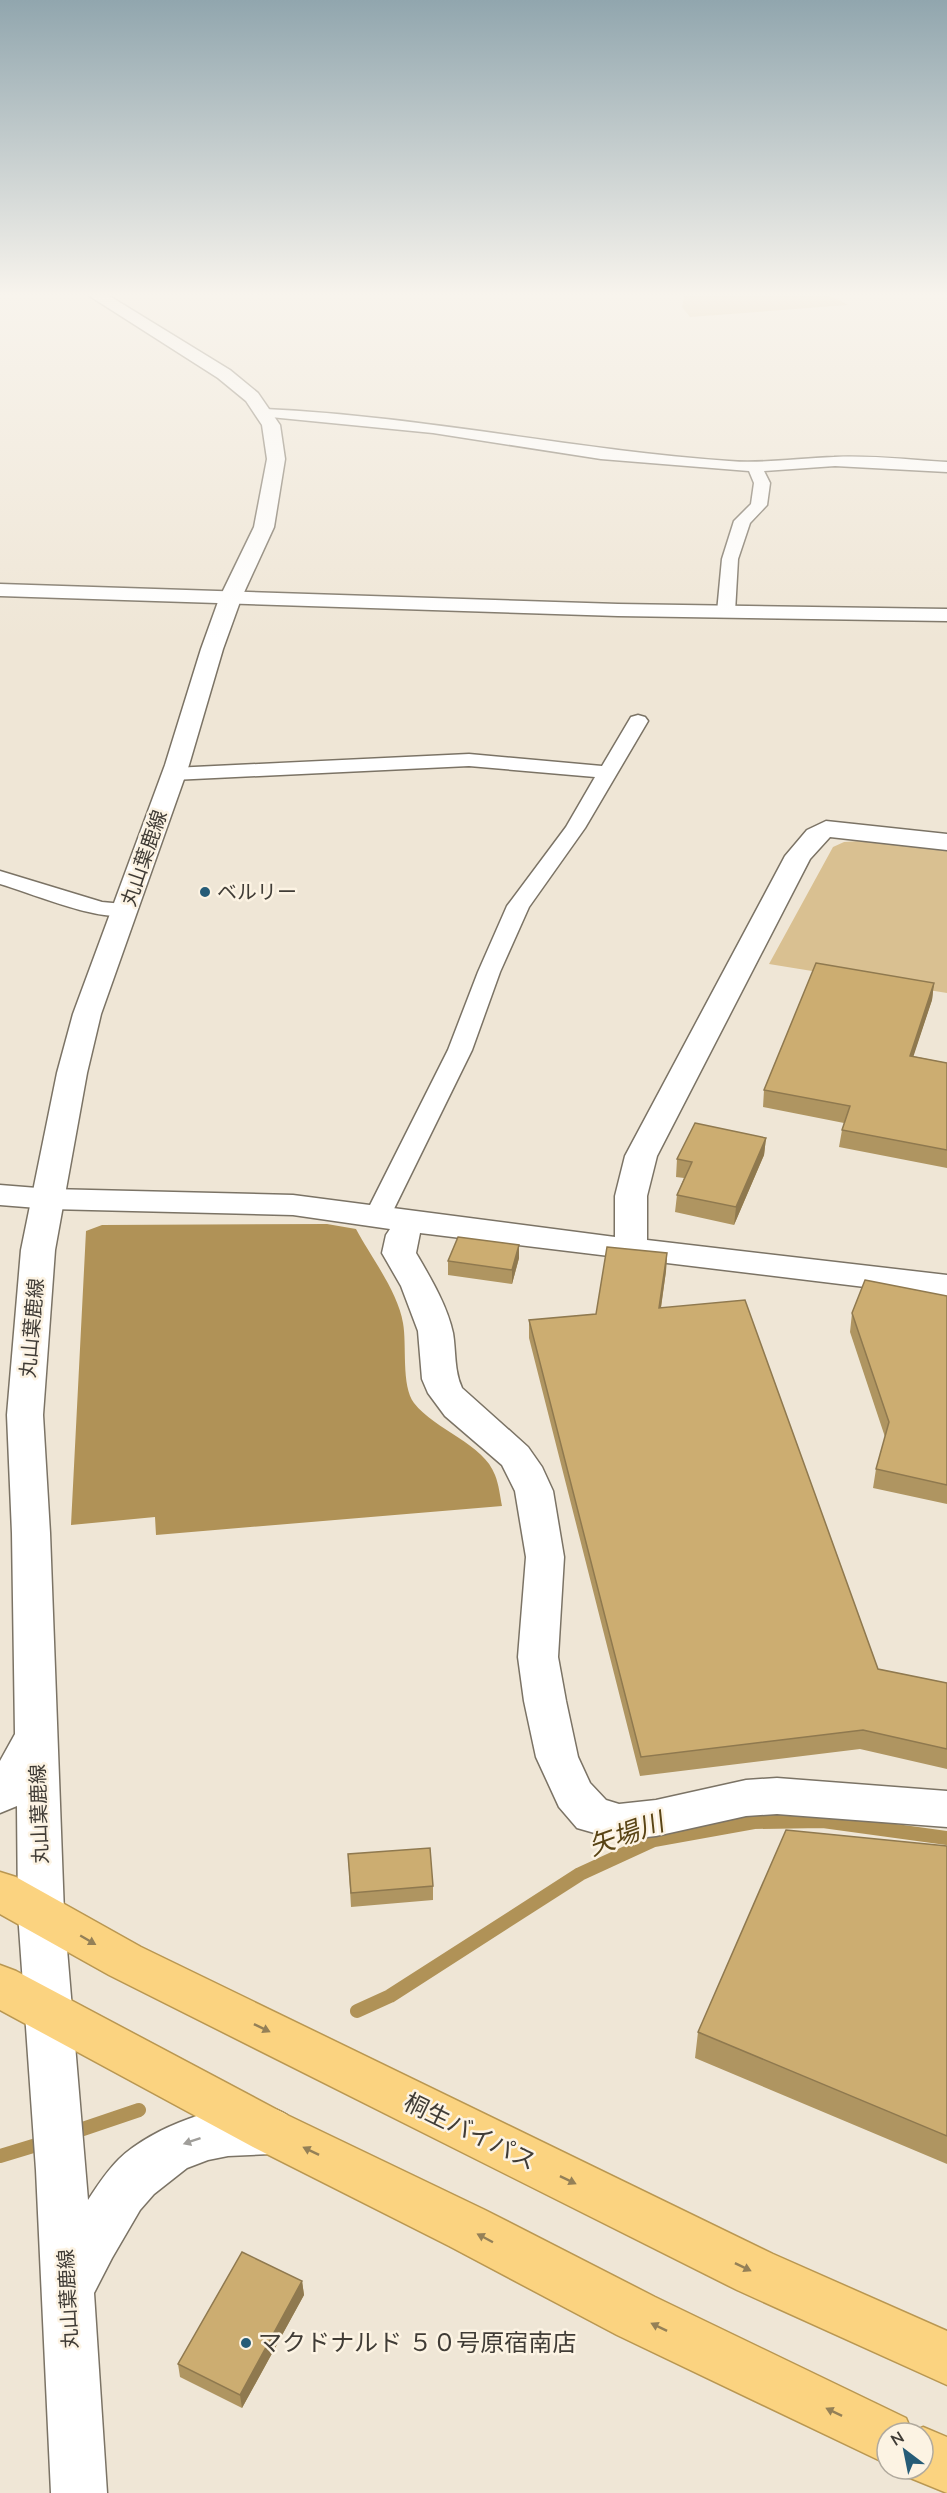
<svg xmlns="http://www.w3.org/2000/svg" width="947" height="2493" font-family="'Nunito Sans','Noto Sans JP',sans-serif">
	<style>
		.green { fill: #d9c091 }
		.water { fill: #b09257 }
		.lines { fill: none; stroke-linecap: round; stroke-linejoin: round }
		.stream { stroke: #b09257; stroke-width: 14 }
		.minor-casing { stroke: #7b7365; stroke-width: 3 }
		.tertiary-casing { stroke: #7b7365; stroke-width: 3 }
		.secondary-casing { stroke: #7b7365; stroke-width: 3 }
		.trunk-casing { stroke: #b99751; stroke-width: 3 }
		.minor { fill: #fff; fill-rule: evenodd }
		.tertiary { fill: #fff; fill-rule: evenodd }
		.secondary { fill: #fff; fill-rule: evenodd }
		.trunk { fill: #fbd380; fill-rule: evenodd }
		.wall { fill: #af9561 }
		.shaded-wall { fill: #8f794f }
		.building { fill: #ccad71; stroke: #8f794f; stroke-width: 1.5 }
		.oneway { fill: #948057 }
		.oneway2 { fill: #a09e9a }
		.poi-dot { fill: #265c77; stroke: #fcf3e3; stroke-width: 2 }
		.labels { text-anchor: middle; stroke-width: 5; stroke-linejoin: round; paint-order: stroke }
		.street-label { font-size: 20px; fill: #403c36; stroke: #fcf3e3 }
		.poi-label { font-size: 20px; fill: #403c36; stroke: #fcf3e3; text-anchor: start }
		.near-street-label { font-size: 24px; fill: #403c36; stroke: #fcf3e3 }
		.near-poi-label { font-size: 24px; fill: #403c36; stroke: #fcf3e3; text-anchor: start }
		.near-water-label { font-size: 26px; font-style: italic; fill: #594415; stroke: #fcf3e3 }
	</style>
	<rect width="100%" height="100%" fill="#efe6d6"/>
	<path class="green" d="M685 292H817L835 298 848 305 690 317 682 307Z
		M860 841 947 850V993L769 964 833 847 844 842Z"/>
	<path class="water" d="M327 1224 356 1229C371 1257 398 1292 403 1323 407 1344 401 1386 414 1403 435 1430 484 1444 495 1475 499 1485 500 1496 502 1506L156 1535 155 1517 71 1525 86 1231 102 1225Z"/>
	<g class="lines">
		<path class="stream" d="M357 2011 390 1996 580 1874 654 1840 754 1822 823 1821 947 1838
			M71 2133 139 2110
			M0 2156 43 2143"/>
		<defs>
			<path id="minor" d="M265 409C421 416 574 450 729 461 764 464 799 458 834 457 871 455 910 460 947 462V472L835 466 764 471 770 483 767 505 750 523 738 559 735 612 732 616H720L717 612 722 559 734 521 751 504 754 483 749 471 601 459 433 433 260 416 258 413 260 410Z
				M638 715 645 717 648 721 585 828 529 907 500 972 472 1050 390 1217 386 1223 377 1225 368 1223 364 1217 448 1050 478 972 507 906 566 827 595 777 469 766 173 780 166 778 163 774 166 770 173 768 469 754 602 766 631 717Z
				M0 871 102 902 134 905 137 910 134 915C100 923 34 894 0 884Z"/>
			<path id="tertiary" d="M0 584 618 604 947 609V621L618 616 0 596Z
				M826 821 947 834V850L830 837 810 859 657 1156 647 1196V1240L947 1275V1297L420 1233 416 1253C430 1277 447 1305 453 1333 456 1351 454 1371 462 1388L528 1447 542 1467 553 1491 564 1557 558 1657 566 1701 578 1757 590 1783 606 1800 619 1804 656 1800 746 1780 777 1778 947 1791V1827L777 1814 746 1816 656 1836 619 1840 577 1828 559 1807 536 1757 524 1701 518 1657 526 1557 515 1491 502 1465 445 1416 428 1393 422 1379 418 1331 401 1286 382 1253 386 1235 390 1229 293 1215 50 1209 0 1205V1185L50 1189 293 1195 615 1237V1196L625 1156 785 856 807 830Z"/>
			<path id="secondary" d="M86 292H103L230 370 258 393 280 425 285 459 274 527 241 599 223 649 189 765 101 1014 87 1073 55 1250 43 1415 50 1533 64 1913 88 2200C97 2186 107 2171 119 2159 152 2128 224 2099 270 2108 276 2109 282 2112 287 2115L295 2131 287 2147 270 2154 228 2156 208 2160 187 2168 154 2194 140 2210 112 2258 94 2293 107 2493H51L36 2170 18 1913 17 1806 0 1813V1761L15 1734 12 1533 7 1415 21 1250 57 1073 73 1014 165 765 201 649 219 599 254 527 267 459 262 425 246 401 218 378 88 295Z"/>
			<path id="trunk" d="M0 1872 16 1877 141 1947 773 2254 947 2331V2385L737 2290 109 1975 0 1914Z
				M0 1965 16 1971 287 2115 485 2210 655 2297 906 2418 912 2432 923 2427 947 2437V2493L903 2475 901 2469H923V2433H887V2464L617 2335 449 2246 253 2147 0 2010Z"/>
		</defs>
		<use href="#minor" class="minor-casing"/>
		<use href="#tertiary" class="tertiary-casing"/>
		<use href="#secondary" class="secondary-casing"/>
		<use href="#trunk" class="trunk-casing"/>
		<use href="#minor" class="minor"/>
		<use href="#tertiary" class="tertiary"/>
		<use href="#secondary" class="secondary"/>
		<use href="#trunk" class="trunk"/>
	</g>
	<path class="wall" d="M934 983 932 1000 913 1056 947 1063V1168L839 1147 842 1130 844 1123 763 1107 764 1090Z
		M766 1138 764 1155 734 1225 675 1212 677 1195 684 1178 676 1177 677 1159Z
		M519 1245V1258L512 1284 448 1275V1261Z
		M667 1253 666 1271 661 1308 878 1669 947 1683V1769L860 1749 640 1776 529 1338V1320L596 1314Z
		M947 1296V1504L873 1488 876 1469 885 1437 850 1332 852 1313Z
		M947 1846V2164L695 2058 698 2032Z
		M348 1854 433 1886V1900L351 1907Z
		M302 2281 304 2295 242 2408 180 2377 178 2364Z"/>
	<path class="shaded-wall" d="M934 983 932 1000 908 1073 910 1056Z
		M766 1138 764 1155 734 1225 736 1207Z
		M519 1245V1258L512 1284V1270Z
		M667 1253 666 1271 658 1327 659 1308Z
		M302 2281 304 2295 242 2408 240 2395Z"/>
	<path class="building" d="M816 963 934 983 910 1056 947 1063V1150L842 1130 850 1106 764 1090Z
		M695 1123 766 1138 736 1207 677 1195 692 1162 677 1159Z
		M458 1237 519 1245 512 1270 448 1261Z
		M607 1247 667 1253 659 1308 745 1300 878 1669 947 1683V1749L863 1730 641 1757 529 1320 596 1314Z
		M865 1280 947 1296V1485L876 1469 889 1422 852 1313Z
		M786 1830 947 1846V2136L698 2032Z
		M430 1848 433 1886 351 1893 348 1854Z
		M242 2252 302 2281 240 2395 178 2364Z"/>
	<defs><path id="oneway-solid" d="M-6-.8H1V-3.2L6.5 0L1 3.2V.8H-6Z" transform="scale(1.5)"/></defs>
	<g class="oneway">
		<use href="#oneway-solid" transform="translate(88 1940) rotate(30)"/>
		<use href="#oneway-solid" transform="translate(262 2028) rotate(26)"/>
		<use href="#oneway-solid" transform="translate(311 2151) rotate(-154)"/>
		<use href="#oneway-solid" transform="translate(568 2180) rotate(26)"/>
		<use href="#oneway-solid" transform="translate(485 2238) rotate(-152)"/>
		<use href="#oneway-solid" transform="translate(743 2267) rotate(26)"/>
		<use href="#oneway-solid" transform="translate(659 2327) rotate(-154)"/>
		<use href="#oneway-solid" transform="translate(834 2412) rotate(-154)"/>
	</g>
	<use class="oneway2" href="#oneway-solid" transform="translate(192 2141) rotate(161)"/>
	<linearGradient id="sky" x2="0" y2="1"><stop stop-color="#91a6ae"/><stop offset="0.46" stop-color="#f8f4ed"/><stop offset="1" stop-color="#f8f4ed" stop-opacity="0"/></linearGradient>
	<rect width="947" height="641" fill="url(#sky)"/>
	<g class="poi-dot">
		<circle cx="205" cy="892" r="6"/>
		<circle cx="246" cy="2343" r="6"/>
	</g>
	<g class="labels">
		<g class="street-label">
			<text transform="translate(144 858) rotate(-71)" y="7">丸山葉鹿線</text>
			<text transform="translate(32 1328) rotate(-85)" y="7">丸山葉鹿線</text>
			<text transform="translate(39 1814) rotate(-92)" y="7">丸山葉鹿線</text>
			<text transform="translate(68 2299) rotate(-93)" y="7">丸山葉鹿線</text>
		</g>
		<g class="poi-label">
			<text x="217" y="899">ベルリー</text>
		</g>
		<g class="near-street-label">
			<text transform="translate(470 2132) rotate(26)" y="8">桐生バイパス</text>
		</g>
		<g class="near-poi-label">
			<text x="258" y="2351">マクドナルド ５０号原宿南店</text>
		</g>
		<g class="near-water-label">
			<text transform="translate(626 1834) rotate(-20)" y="9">矢場川</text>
		</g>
	</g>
	<g transform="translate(905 2451) rotate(328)"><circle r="28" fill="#fcf3e3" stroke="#b1aa9e" stroke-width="1.5"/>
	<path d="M0-4.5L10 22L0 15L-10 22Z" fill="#265c77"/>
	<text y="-9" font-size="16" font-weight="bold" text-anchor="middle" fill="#403c36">N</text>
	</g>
</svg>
